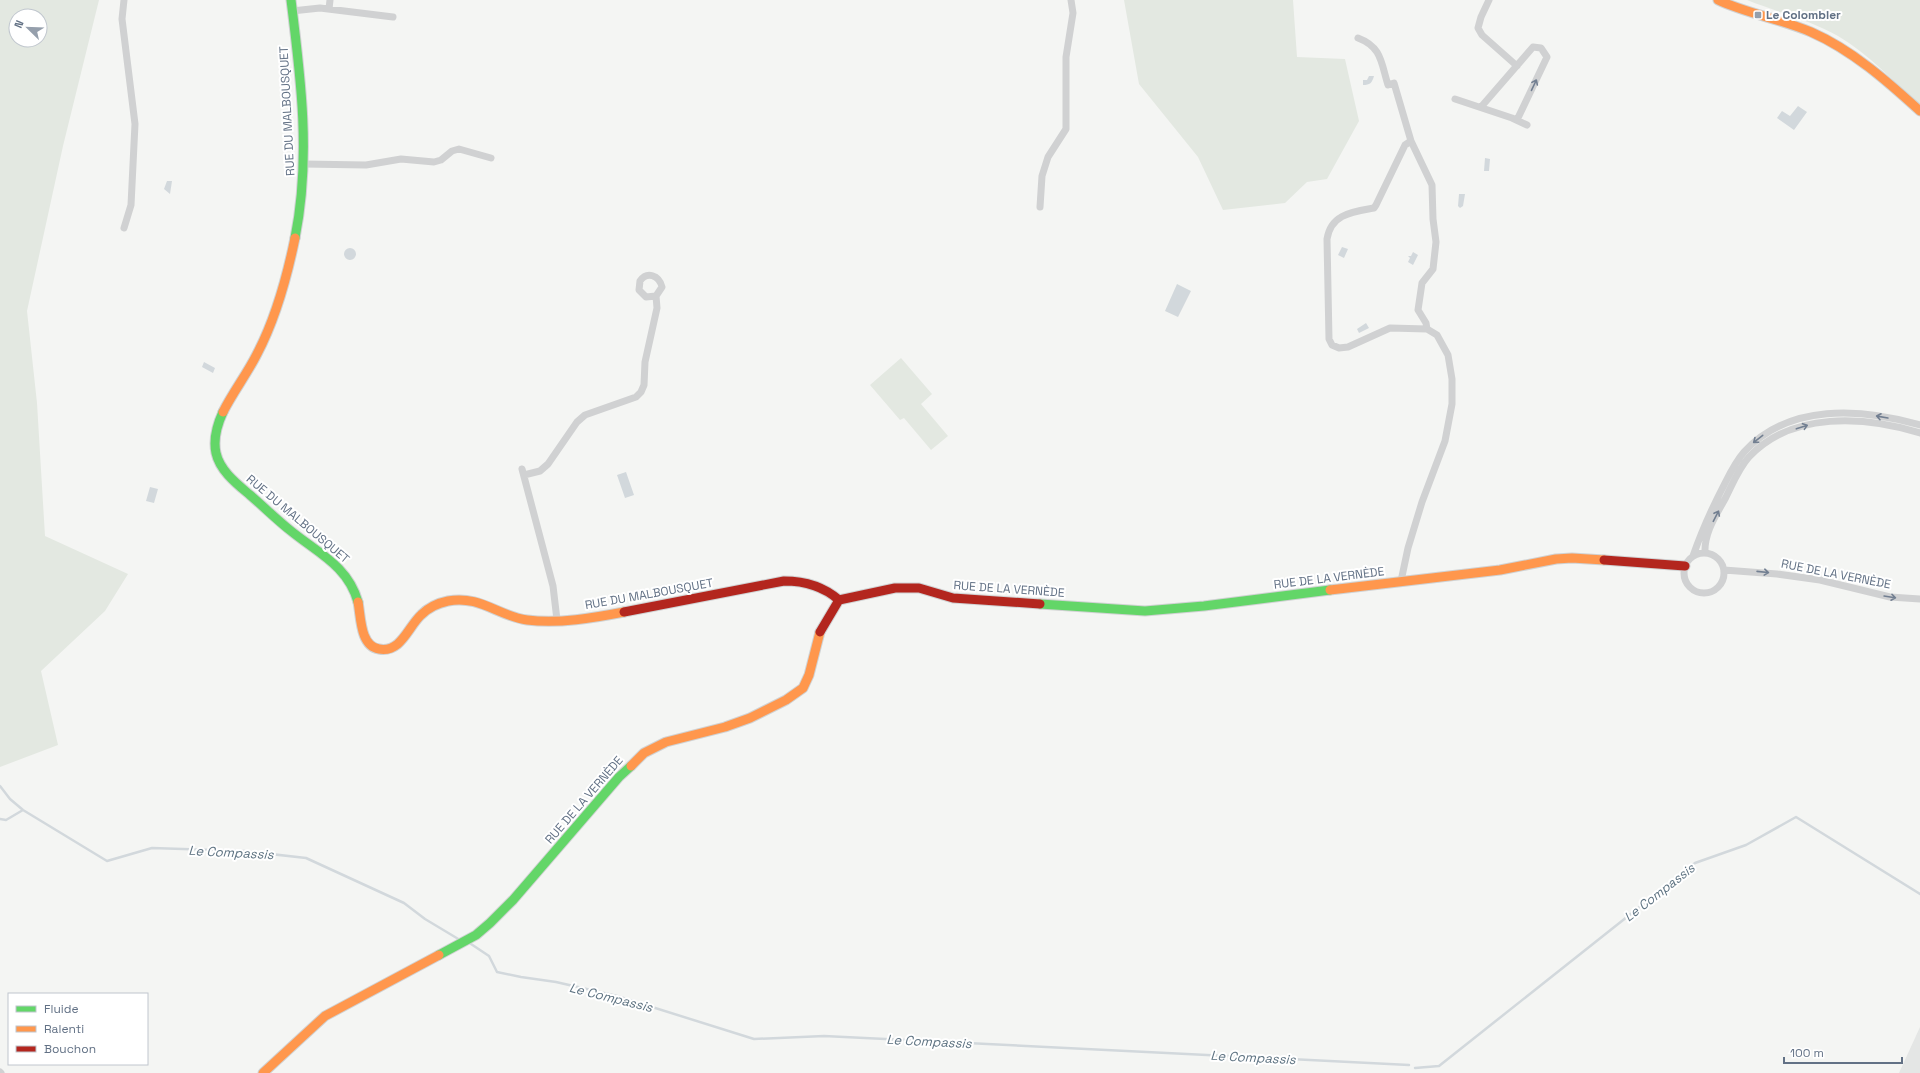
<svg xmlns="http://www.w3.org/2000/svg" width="1920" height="1073" font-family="'Space Grotesk',sans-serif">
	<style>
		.built { fill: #e4e6e5 }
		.green { fill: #e3e8e1; fill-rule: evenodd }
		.water { fill: #d2d8dc }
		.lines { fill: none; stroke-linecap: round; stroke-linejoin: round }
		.stream { stroke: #d2d8dc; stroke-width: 2.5 }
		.fast-casing { stroke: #d0d2d3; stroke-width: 11 }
		.slow-casing { stroke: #d0d2d3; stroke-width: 11 }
		.jam-casing { stroke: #d0d2d3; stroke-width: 11 }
		.street { stroke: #d0d1d2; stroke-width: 7 }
		.fast { stroke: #63d668; stroke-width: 9 }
		.slow { stroke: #ff974d; stroke-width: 9 }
		.jam { stroke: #b3261e; stroke-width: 9 }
		.oneway { stroke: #727f91 }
		.poi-dot { fill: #959fac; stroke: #fff; stroke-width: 1.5 }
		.labels { text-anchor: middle; stroke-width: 4; stroke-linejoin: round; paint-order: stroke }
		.poi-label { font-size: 12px; font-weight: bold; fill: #627185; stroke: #fff; text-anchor: start }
		.street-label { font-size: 12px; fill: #627185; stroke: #fff }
		.water-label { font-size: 13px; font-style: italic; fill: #5e7382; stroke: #fff }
	</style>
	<rect width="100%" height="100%" fill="#f4f5f3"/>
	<path class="built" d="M1920 1027V1073H1899L1915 1038Z"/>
	<path class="green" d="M0 0H99L63 146 27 311 37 403 45 536 128 574 105 611 41 671 58 745 0 767ZM16 16H40V40H16Z
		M1124 0H1293L1297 57 1345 59 1359 121 1327 179 1307 182 1285 203 1223 210 1198 157 1139 84Z
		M1747 0H1920V106C1894 82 1869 54 1838 36 1810 20 1777 12 1747 0Z
		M901 358 932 394 921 404 948 436 931 450 904 418 900 420 870 385Z"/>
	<path class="water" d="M1369 76H1374C1372 83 1370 85 1363 85V80H1367Z
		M1798 106 1807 112 1794 130 1777 118 1782 111 1790 116Z
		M1485 158 1490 159 1489 171H1484Z
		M167 181H172L170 194 164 189Z
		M1459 194H1465L1463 206 1460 208 1458 206Z
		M1342 247 1348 249 1344 258 1338 255Z
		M344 254a6 6 0 1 1 12 0a6 6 0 1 1-12 0Z
		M1413 252 1418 255 1413 265 1408 262 1410 258 1408 256H1411Z
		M1177 284 1191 291 1178 317 1165 311Z
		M1366 323 1369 328 1359 333 1357 329Z
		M204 362 215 368 213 373 202 367Z
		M626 472 634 495 625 498 617 475Z
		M150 487 158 489 154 503 146 501Z"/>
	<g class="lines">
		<path class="stream" d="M0 786 10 799 23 810 107 861 152 848 244 851 306 858 404 903 425 919 460 940
			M0 819 6 820 23 810
			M471 944 489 956 497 972 521 977 556 982 617 996 754 1039 824 1036 1409 1065
			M1415 1068 1439 1066 1695 863 1746 845 1796 817 1920 894"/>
		<defs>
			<path id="fast" d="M291 0C301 79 311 158 295 238
				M223 412C217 425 213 439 216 453 220 471 237 484 250 495 264 507 277 520 291 531 318 553 348 566 358 602
				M1040 604 1145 611 1204 606 1330 590
				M439 955 476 935 490 923 513 900 619 777 631 766"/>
			<path id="slow" d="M1718 0C1748 14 1781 19 1811 32 1852 50 1887 81 1920 111
				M223 412C233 392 247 374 257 354 276 318 287 277 295 238
				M1330 590 1500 570 1556 559 1572 558 1604 560
				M358 602C361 617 360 646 379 649 401 653 408 627 421 615 428 608 438 603 448 601 480 595 498 616 527 620 559 624 593 618 624 612
				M631 766 644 753 666 742 725 727 750 718 786 700 803 688 809 675 820 632
				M263 1073 325 1016 439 955"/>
			<path id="jam" d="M1604 560 1685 566
				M624 612 784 581C805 581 823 586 839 600
				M820 632 839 600 895 588H919L953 598 1040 604"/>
		</defs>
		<use href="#fast" class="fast-casing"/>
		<use href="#slow" class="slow-casing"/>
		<use href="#jam" class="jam-casing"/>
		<path class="street" d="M124 0 122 19 135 124 131 205 124 228
			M1489 0 1481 17 1478 28 1482 35 1517 66
			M329 9 330 0
			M292 11 320 8 393 17
			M1358 38C1382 47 1381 63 1388 85L1394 83 1411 141
			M1455 99 1512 118 1527 125
			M1481 107 1533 47 1541 48 1547 57 1517 120
			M303 164 366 165 401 159 434 162 441 160 452 151 459 149 491 158
			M1040 207 1042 176 1048 157 1066 129V57L1073 13 1071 0
			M522 469 553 586 557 620
			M524 475 540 471 548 464 577 422 585 415 636 397 641 392 644 385 645 362 657 308 656 296 662 287C659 275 647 271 640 281L639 290 646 297 656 296
			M1684 573a20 20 0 1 1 40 0a20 20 0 1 1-40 0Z
			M1705 553C1704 532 1717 514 1726 497 1733 483 1739 468 1749 457 1792 411 1865 416 1920 433
			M1693 556C1702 530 1712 508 1725 483 1730 473 1736 461 1744 452 1789 403 1861 408 1920 425
			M1724 570 1777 574 1820 580 1890 597 1920 599
			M1401 581 1408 548 1422 502 1445 441 1452 404V379L1448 355 1437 335 1427 329 1390 328 1348 347 1339 348 1332 345 1329 339 1327 239C1331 214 1352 212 1374 208L1376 205 1405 145 1411 141 1432 185 1433 219 1436 242 1433 269 1422 283 1418 310 1426 323 1427 329
			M0 1072 1 1073"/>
		<use href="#fast" class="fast"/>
		<use href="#slow" class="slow"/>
		<use href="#jam" class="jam"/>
	</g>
	<defs><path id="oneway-shaft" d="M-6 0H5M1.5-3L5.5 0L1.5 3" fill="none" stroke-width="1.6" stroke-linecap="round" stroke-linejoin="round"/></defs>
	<g class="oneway">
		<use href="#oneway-shaft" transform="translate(1534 85) rotate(-65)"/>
		<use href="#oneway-shaft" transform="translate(1882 417) rotate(-170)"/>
		<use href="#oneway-shaft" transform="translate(1802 427) rotate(-18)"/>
		<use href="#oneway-shaft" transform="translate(1758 439) rotate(142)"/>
		<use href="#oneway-shaft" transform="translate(1716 516) rotate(-63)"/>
		<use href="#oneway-shaft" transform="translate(1763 572) rotate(6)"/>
		<use href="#oneway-shaft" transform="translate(1890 597) rotate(9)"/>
	</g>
	<rect class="poi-dot" x="1754" y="11" width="8" height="8" rx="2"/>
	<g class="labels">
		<g class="poi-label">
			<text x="1766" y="19">Le Colombier</text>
		</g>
		<g class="street-label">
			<text transform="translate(287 111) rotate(-93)" y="4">RUE DU MALBOUSQUET</text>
			<text transform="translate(298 519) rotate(40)" y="4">RUE DU MALBOUSQUET</text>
			<text transform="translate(1836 574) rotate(11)" y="4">RUE DE LA VERNÈDE</text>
			<text transform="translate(1329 578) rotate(-7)" y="4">RUE DE LA VERNÈDE</text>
			<text transform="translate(1009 589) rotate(4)" y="4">RUE DE LA VERNÈDE</text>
			<text transform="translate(649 594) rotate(-10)" y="4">RUE DU MALBOUSQUET</text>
			<text transform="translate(584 800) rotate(-49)" y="4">RUE DE LA VERNÈDE</text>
		</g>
		<g class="water-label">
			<text transform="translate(231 852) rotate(3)" y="5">Le Compassis</text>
			<text transform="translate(1659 892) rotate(-38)" y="5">Le Compassis</text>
			<text transform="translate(611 997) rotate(14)" y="5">Le Compassis</text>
			<text transform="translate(929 1041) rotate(3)" y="5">Le Compassis</text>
			<text transform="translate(1253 1057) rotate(3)" y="5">Le Compassis</text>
		</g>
	</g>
	<rect x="8" y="993" width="140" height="72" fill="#ffffff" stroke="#c0c6ce"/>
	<rect x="16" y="1006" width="20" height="6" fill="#63d668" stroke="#c0c6ce"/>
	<text x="44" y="1013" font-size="12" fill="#627185">Fluide</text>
	<rect x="16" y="1026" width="20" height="6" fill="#ff974d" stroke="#c0c6ce"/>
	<text x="44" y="1033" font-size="12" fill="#627185">Ralenti</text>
	<rect x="16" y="1046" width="20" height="6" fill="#b3261e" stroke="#c0c6ce"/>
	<text x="44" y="1053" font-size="12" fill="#627185">Bouchon</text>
	<g transform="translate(28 28) rotate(293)"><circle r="19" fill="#ffffff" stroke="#c0c6ce"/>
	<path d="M0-3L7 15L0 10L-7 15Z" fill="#959fac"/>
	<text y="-6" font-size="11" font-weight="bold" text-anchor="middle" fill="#627185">N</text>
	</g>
	<path d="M1784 1057v6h118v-6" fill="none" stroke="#627185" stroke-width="2"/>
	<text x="1790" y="1057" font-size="12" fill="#627185" stroke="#ffffff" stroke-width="3" paint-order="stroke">100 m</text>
</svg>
